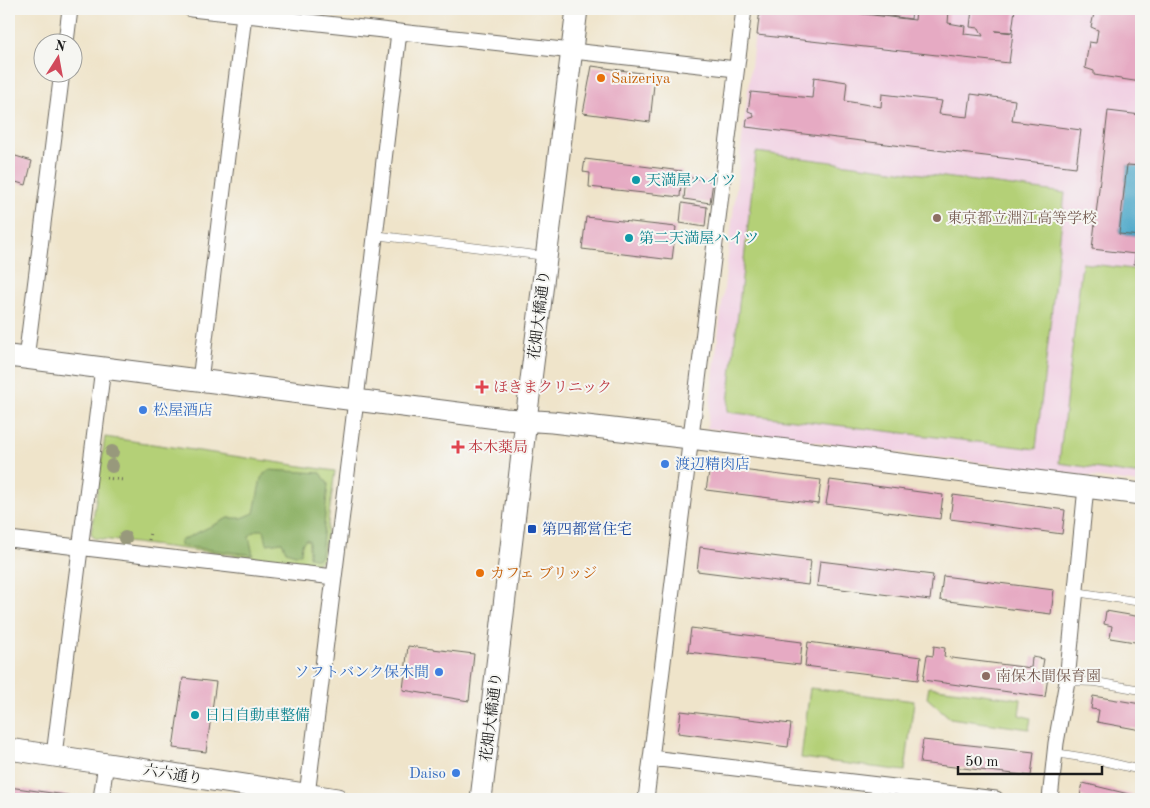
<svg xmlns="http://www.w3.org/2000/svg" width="1150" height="808" font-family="'Old Standard TT','Noto Serif JP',serif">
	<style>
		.built { fill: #f1d0e3 }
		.green { fill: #b4d077; stroke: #68764a }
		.forest { fill: #8fb268; stroke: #566742 }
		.water { fill: #4aa6c8; stroke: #336172 }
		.building { fill: #e6aac3 }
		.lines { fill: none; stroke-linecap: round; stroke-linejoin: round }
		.lane-casing { stroke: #666259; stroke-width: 9 }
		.street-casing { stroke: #666259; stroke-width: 17 }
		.secondary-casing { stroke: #666259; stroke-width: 23 }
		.path { stroke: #666259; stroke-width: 3; stroke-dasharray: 1 4; stroke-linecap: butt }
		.lane { stroke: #fff; stroke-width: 8 }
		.street { stroke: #fff; stroke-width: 15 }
		.secondary { stroke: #fff; stroke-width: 21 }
		.tree { fill: #98997c }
		.food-dot { fill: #e8710a; stroke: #f6f6f2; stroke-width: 2 }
		.culture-dot { fill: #0f9aa8; stroke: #f6f6f2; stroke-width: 2 }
		.education-dot { fill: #8d6e63; stroke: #f6f6f2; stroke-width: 2 }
		.health-dot { fill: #e0444e; stroke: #f6f6f2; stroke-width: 2 }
		.shop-dot { fill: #3f7fe0; stroke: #f6f6f2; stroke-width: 2 }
		.transit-dot { fill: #1a4fb4; stroke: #f6f6f2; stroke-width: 2 }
		.labels { text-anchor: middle; stroke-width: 4; stroke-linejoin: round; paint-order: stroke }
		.food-label { font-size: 15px; fill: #c56008; stroke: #f6f6f2; text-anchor: start }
		.culture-label { font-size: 15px; fill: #0d838f; stroke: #f6f6f2; text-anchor: start }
		.education-label { font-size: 15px; fill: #785e54; stroke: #f6f6f2; text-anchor: start }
		.street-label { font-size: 15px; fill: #1c1c1c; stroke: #f6f6f2 }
		.health-label { font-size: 15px; fill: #be3a42; stroke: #f6f6f2; text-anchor: start }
		.shop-label { font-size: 15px; fill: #366cbe; stroke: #f6f6f2; text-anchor: start }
		.transit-label { font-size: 15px; fill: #164399; stroke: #f6f6f2; text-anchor: start }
	</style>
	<rect width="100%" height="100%" fill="#f6f6f2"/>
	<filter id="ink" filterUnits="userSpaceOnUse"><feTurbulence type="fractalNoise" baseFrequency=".02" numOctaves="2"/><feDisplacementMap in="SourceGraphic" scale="10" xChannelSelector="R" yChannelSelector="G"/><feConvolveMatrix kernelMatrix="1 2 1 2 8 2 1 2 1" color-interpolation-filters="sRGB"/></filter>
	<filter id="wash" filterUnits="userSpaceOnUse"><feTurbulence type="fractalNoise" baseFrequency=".0096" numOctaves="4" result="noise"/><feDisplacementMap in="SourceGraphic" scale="20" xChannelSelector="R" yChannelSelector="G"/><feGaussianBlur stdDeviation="1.12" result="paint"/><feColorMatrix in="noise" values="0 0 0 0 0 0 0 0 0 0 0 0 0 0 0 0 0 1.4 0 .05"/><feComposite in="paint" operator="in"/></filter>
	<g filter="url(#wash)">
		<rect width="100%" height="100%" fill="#efe4ca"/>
		<path class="built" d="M758 9H1141V483L707 428Z"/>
		<path class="green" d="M756 152 1065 193 1036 449 727 412Z
			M1082 263 1141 270V475L1059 463Z
			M105 437 335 471 323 559 315 565 94 538 91 533Z
			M929 687 1021 699 1019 715 1031 718 1029 729 950 718 927 698Z
			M810 688 914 701 905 771 801 758Z"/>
		<path class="forest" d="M268 470 321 473 328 484 321 556 318 559 309 557V540H305L302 544 301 554H295L286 551 282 542 267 544 264 530H257L249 536 253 555 180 546V541L228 518H242L254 513 261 478Z"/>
		<path class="water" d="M1127 165 1141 166V236L1119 234Z"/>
		<g id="blocks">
			<path class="building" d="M760 9H821L915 20 916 9H941L949 10 948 23 965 26 964 34 983 36 979 28 970 27 972 9H1015L1012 32 995 31 1013 33 1009 63 757 35Z
				M854 9H912L911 19 854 11Z
				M1095 9H1141V82L1094 75V71L1085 68 1089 42 1096 43 1098 30 1091 27Z
				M592 66 655 75 650 122 583 113Z
				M814 77 847 82 845 101 881 107 882 94 942 101 939 114 968 117 971 94 1015 100 1012 121 1081 130 1076 167 746 127 747 119 754 117 753 113 748 111 751 92 812 98Z
				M1108 111 1141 115V166L1127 165 1119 234 1141 236V264H1134L1135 254 1092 249Z
				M9 154 32 161 26 185 9 180Z
				M585 159 682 171 680 197 589 187 590 173 583 172Z
				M686 177 713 181 710 203 684 199Z
				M682 203 707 207 705 227 680 223Z
				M586 217 676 227 672 260 582 249Z
				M710 466 821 480 818 504 706 490Z
				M830 480 943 495 940 519 826 504Z
				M953 495 1065 510 1062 534 950 519Z
				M700 547 811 561 808 585 697 571Z
				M820 561 933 575 930 600 817 586Z
				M943 576 1054 590 1051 614 940 600Z
				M1106 611 1141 617V643L1110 638 1112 626 1104 624Z
				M691 628 802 642 800 665 688 652Z
				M808 642 921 657 918 680 805 666Z
				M408 646 474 654 469 701 403 690Z
				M934 646 945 648 944 657 1031 668 1032 657 1044 659 1042 670H1049L1045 697 923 680 927 655 933 656Z
				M183 678 216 682 206 752 173 748Z
				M1093 696 1141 704V730L1097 722 1099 710 1091 709Z
				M681 711 791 724 788 747 678 733Z
				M923 740 1034 752 1031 776 920 763Z
				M1083 783 1141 797V799H1088L1080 796Z
				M9 787 87 798V799H9Z"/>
		</g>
	</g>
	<g filter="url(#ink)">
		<use href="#blocks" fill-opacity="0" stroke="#666259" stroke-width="1"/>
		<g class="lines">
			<defs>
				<path id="lane" d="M374 235 545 256
					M1076 592 1141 602
					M1067 681 1096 682 1141 690
					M1055 753 1094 759 1141 770"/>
				<path id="street" d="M191 9 736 69
					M66 42 70 9
					M26 359 62 72
					M200 381 244 15
					M9 539 334 577
					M54 755 103 368
					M651 758 996 799
					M307 795 353 425 399 32
					M101 799 106 763
					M646 799 744 9
					M1050 799 1056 743 1067 681 1086 487"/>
				<path id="secondary" d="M9 356 505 419 552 422 690 438 1141 494
					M9 749 337 799
					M481 799 528 404 577 9"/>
			</defs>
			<use href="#lane" class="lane-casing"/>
			<use href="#street" class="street-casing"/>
			<use href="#secondary" class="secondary-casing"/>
			<path class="path" d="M106 478 124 480
				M149 540 150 531"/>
			<use href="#lane" class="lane"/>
			<use href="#street" class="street"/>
			<use href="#secondary" class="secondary"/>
		</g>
		<g class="tree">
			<circle cx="112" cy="452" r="7"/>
			<circle cx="112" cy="466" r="7"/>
			<circle cx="125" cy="538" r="7"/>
		</g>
	</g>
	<g class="food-dot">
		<circle cx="601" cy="78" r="5"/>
		<circle cx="480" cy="573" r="5"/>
	</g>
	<g class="culture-dot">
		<circle cx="636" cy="180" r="5"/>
		<circle cx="629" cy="238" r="5"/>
		<circle cx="195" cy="715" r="5"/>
	</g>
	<g class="education-dot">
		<circle cx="937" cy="218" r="5"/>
		<circle cx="986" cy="676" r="5"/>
	</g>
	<g class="health-dot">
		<path d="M479.5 379.5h5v5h5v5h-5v5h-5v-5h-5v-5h5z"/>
		<path d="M455.5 439.5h5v5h5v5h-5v5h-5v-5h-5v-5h5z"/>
	</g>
	<g class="shop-dot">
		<circle cx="143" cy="410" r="5"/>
		<circle cx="665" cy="464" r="5"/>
		<circle cx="439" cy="672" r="5"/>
		<circle cx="456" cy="773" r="5"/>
	</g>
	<rect class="transit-dot" x="527" y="524" width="10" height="10" rx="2.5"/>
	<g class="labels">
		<g class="food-label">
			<text x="611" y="83">Saizeriya</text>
			<text x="490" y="578">カフェ ブリッジ</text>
		</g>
		<g class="culture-label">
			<text x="646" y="185">天満屋ハイツ</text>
			<text x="639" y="243">第二天満屋ハイツ</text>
			<text x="205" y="720">日日自動車整備</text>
		</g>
		<g class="education-label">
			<text x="947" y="223">東京都立淵江高等学校</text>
			<text x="996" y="681">南保木間保育園</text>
		</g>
		<g class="street-label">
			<text transform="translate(539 315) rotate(-83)" y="5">花畑大橋通り</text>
			<text transform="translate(491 717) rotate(-83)" y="5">花畑大橋通り</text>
			<text transform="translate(173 774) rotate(9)" y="5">六六通り</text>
		</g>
		<g class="health-label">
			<text x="493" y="392">ほきまクリニック</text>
			<text x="468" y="452">本木薬局</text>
		</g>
		<g class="shop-label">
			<text x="153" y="415">松屋酒店</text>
			<text x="675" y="469">渡辺精肉店</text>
			<text x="429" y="677" text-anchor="end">ソフトバンク保木間</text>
			<text x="446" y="778" text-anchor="end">Daiso</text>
		</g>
		<g class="transit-label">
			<text x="542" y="534">第四都営住宅</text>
		</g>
	</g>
	<rect width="1150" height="808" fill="none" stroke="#f6f6f2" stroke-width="30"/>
	<g transform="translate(58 58) rotate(11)"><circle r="24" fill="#f6f6f2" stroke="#9f9f9c"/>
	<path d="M0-4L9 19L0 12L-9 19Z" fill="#d1495b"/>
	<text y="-8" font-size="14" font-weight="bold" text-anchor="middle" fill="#1c1c1c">N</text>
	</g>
	<path d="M958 766v8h144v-8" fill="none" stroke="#1c1c1c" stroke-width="2.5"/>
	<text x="965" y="766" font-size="15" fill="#1c1c1c" stroke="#f6f6f2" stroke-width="4" paint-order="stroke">50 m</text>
</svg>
